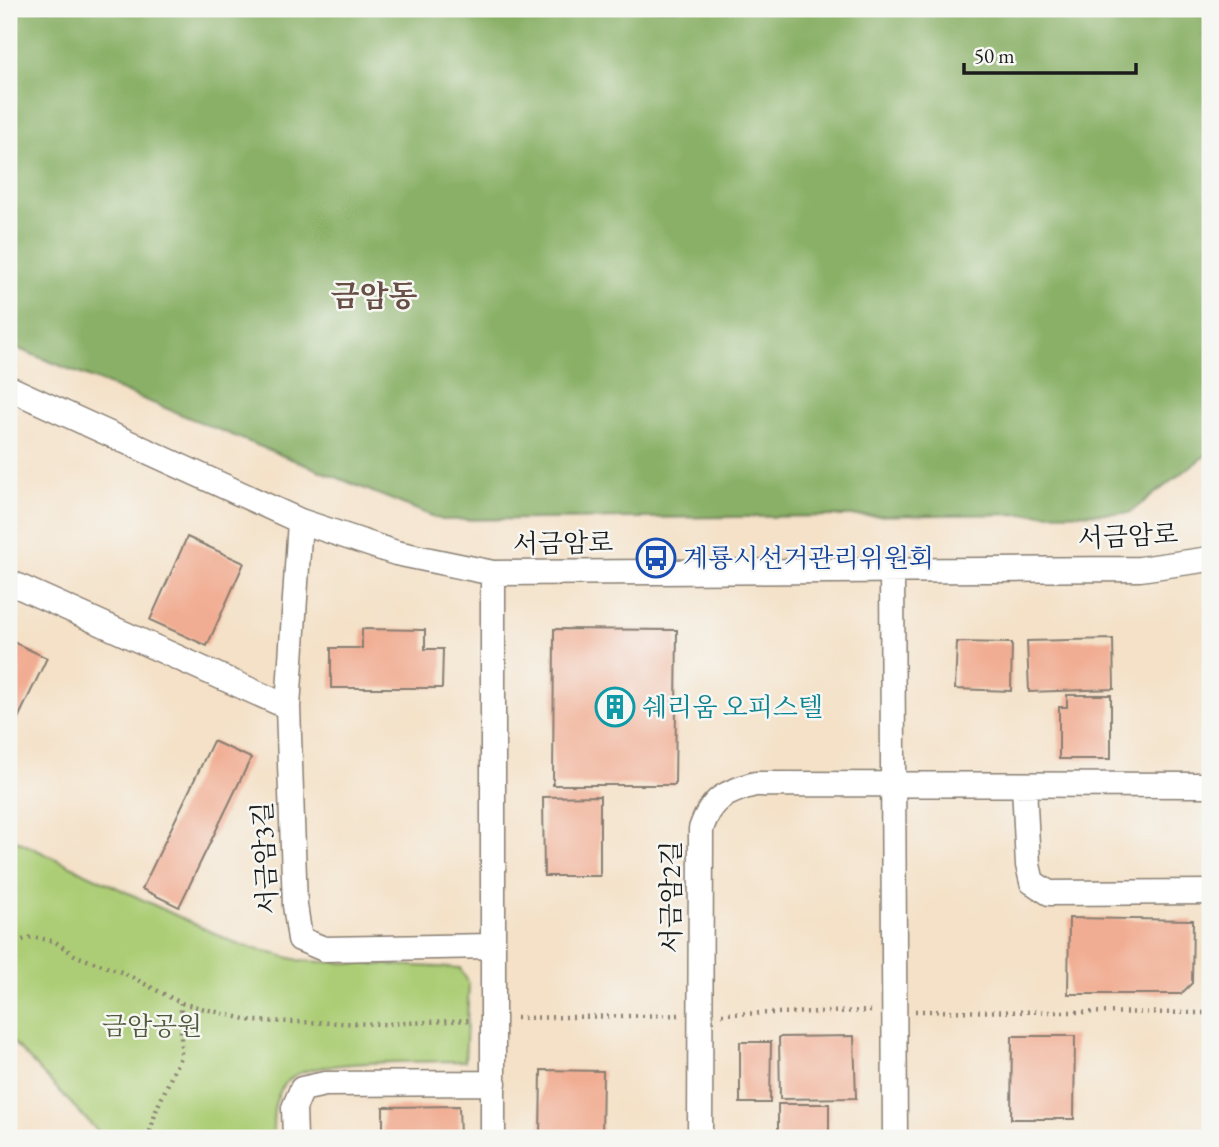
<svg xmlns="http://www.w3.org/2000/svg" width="1219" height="1147" font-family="'EB Garamond','Noto Serif KR',serif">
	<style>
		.green { fill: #accd75; stroke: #647448; stroke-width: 2 }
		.forest { fill: #89b066; stroke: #526641; stroke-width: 2 }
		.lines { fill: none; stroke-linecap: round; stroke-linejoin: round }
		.stream { stroke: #4ab9c1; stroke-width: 7 }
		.building { fill: #f1ad93 }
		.minor-casing { stroke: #887e72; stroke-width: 27 }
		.path { stroke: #887e72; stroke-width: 4.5; stroke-dasharray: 2 5; stroke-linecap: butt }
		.minor { stroke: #fff; stroke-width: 24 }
		.labels { text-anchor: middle; stroke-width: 5; stroke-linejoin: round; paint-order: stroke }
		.street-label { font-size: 26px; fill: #1c1c1c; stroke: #f6f6f2 }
		.transit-label { font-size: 26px; fill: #164399; stroke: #f6f6f2; text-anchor: start }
		.culture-label { font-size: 26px; fill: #0d838f; stroke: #f6f6f2; text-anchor: start }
		.park-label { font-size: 26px; fill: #4e5a3b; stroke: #f6f6f2 }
		.quarter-label { font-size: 30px; font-weight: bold; fill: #674f46; stroke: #f6f6f2 }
	</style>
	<rect width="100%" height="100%" fill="#f6f6f2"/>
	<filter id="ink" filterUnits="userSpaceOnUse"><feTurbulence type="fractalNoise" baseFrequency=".0143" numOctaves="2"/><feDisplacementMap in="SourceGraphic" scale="14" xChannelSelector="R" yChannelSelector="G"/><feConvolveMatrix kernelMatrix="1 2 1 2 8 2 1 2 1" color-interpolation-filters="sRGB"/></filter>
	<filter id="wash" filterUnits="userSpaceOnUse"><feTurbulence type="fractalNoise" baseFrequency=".00686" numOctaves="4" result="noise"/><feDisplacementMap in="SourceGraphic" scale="28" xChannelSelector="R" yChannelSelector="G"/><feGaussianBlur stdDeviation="1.57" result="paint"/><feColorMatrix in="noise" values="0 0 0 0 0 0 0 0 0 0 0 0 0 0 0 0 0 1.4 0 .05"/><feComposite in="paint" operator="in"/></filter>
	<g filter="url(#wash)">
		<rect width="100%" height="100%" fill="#f4e1c7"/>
		<path class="green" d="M9 837 237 944 302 961 460 968 469 984 465 1061C431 1062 314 1059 291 1078 272 1094 273 1116 273 1138H104L9 1038Z"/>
		<path class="forest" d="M9 9H1210V452L1129 513 442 520 9 345Z"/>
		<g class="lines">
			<path class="stream" d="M9 1134 12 1138"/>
		</g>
		<g id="blocks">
			<path class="building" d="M187 537 244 563 207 646 150 620Z
				M362 629 425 630V649H443L442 688H331V648H362Z
				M554 629 677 630 675 785H553Z
				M1113 639 1114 689 1029 692 1027 641Z
				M9 640 47 658 9 737Z
				M957 642 1012 643 1011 691 955 689Z
				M1067 695H1111V759H1059V707H1067Z
				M213 741 251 758 179 907 142 889Z
				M600 796V876H544L543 797Z
				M1069 918 1193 920 1192 983 1181 994H1068Z
				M854 1036 856 1098 780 1099 779 1037Z
				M1012 1036H1075L1074 1119H1011Z
				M740 1042H771L770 1103H740Z
				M541 1070 603 1071 602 1138H540Z
				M778 1104H829V1138H778Z
				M459 1106 460 1138H383V1107Z"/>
		</g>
	</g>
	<g filter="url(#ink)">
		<use href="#blocks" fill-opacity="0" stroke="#887e72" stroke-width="2"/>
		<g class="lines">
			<defs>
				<path id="minor" d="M9 388 300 521 396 553 493 573 1140 569 1210 559
					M300 521 288 707 295 905 300 939 324 949 492 946
					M892 569 895 1138
					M493 573V1138
					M9 582 288 707
					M1024 785 1028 865 1032 882 1049 893 1210 892
					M295 1138 294 1108 302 1089 325 1084 494 1083
					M700 1138 701 829C711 799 725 792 755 784L1210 785"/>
			</defs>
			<use href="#minor" class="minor-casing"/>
			<path class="path" d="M9 944 32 937 54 941 76 956 122 972 181 1003 253 1021 385 1024 472 1020
				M915 1011 1210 1013
				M722 1014 875 1011
				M516 1018 679 1015
				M148 1138 157 1108 181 1055V1003"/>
			<use href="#minor" class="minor"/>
		</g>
	</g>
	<defs>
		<symbol id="bus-ring" viewBox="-11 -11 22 22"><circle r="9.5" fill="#f6f6f2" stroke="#1a4fb4" stroke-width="1.5"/><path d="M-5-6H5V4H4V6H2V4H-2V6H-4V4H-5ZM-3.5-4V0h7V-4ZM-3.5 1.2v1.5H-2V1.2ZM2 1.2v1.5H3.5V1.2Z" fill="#1a4fb4"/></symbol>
		<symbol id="building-ring" viewBox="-11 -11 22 22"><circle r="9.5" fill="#f6f6f2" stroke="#0f9aa8" stroke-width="1.5"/><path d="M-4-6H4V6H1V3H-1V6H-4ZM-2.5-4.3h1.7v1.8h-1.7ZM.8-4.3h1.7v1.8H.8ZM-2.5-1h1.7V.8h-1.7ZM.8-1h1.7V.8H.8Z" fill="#0f9aa8"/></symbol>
	</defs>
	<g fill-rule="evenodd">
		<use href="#bus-ring" x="634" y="536" width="44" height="44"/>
		<use href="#building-ring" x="593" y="685" width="44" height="44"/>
	</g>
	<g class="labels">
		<g class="street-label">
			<text transform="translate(1128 536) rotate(-3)" y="9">서금암로</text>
			<text transform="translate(563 543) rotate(-1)" y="9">서금암로</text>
			<text transform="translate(265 858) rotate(-93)" y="9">서금암3길</text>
			<text transform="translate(671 897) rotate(-90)" y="9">서금암2길</text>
		</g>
		<g class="transit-label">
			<text x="683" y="567">계룡시선거관리위원회</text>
		</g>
		<g class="culture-label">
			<text x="642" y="716">쉐리움 오피스텔</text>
		</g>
		<g class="park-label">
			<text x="152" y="1035">금암공원</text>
		</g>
		<g class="quarter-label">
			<text x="374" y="306">금암동</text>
		</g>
	</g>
	<rect width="1219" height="1147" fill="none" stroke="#f6f6f2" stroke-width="35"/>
	<path d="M964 63v10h172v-10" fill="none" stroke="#1c1c1c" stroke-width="3.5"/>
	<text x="974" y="63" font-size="21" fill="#1c1c1c" stroke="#f6f6f2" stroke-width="5" paint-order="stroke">50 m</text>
</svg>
